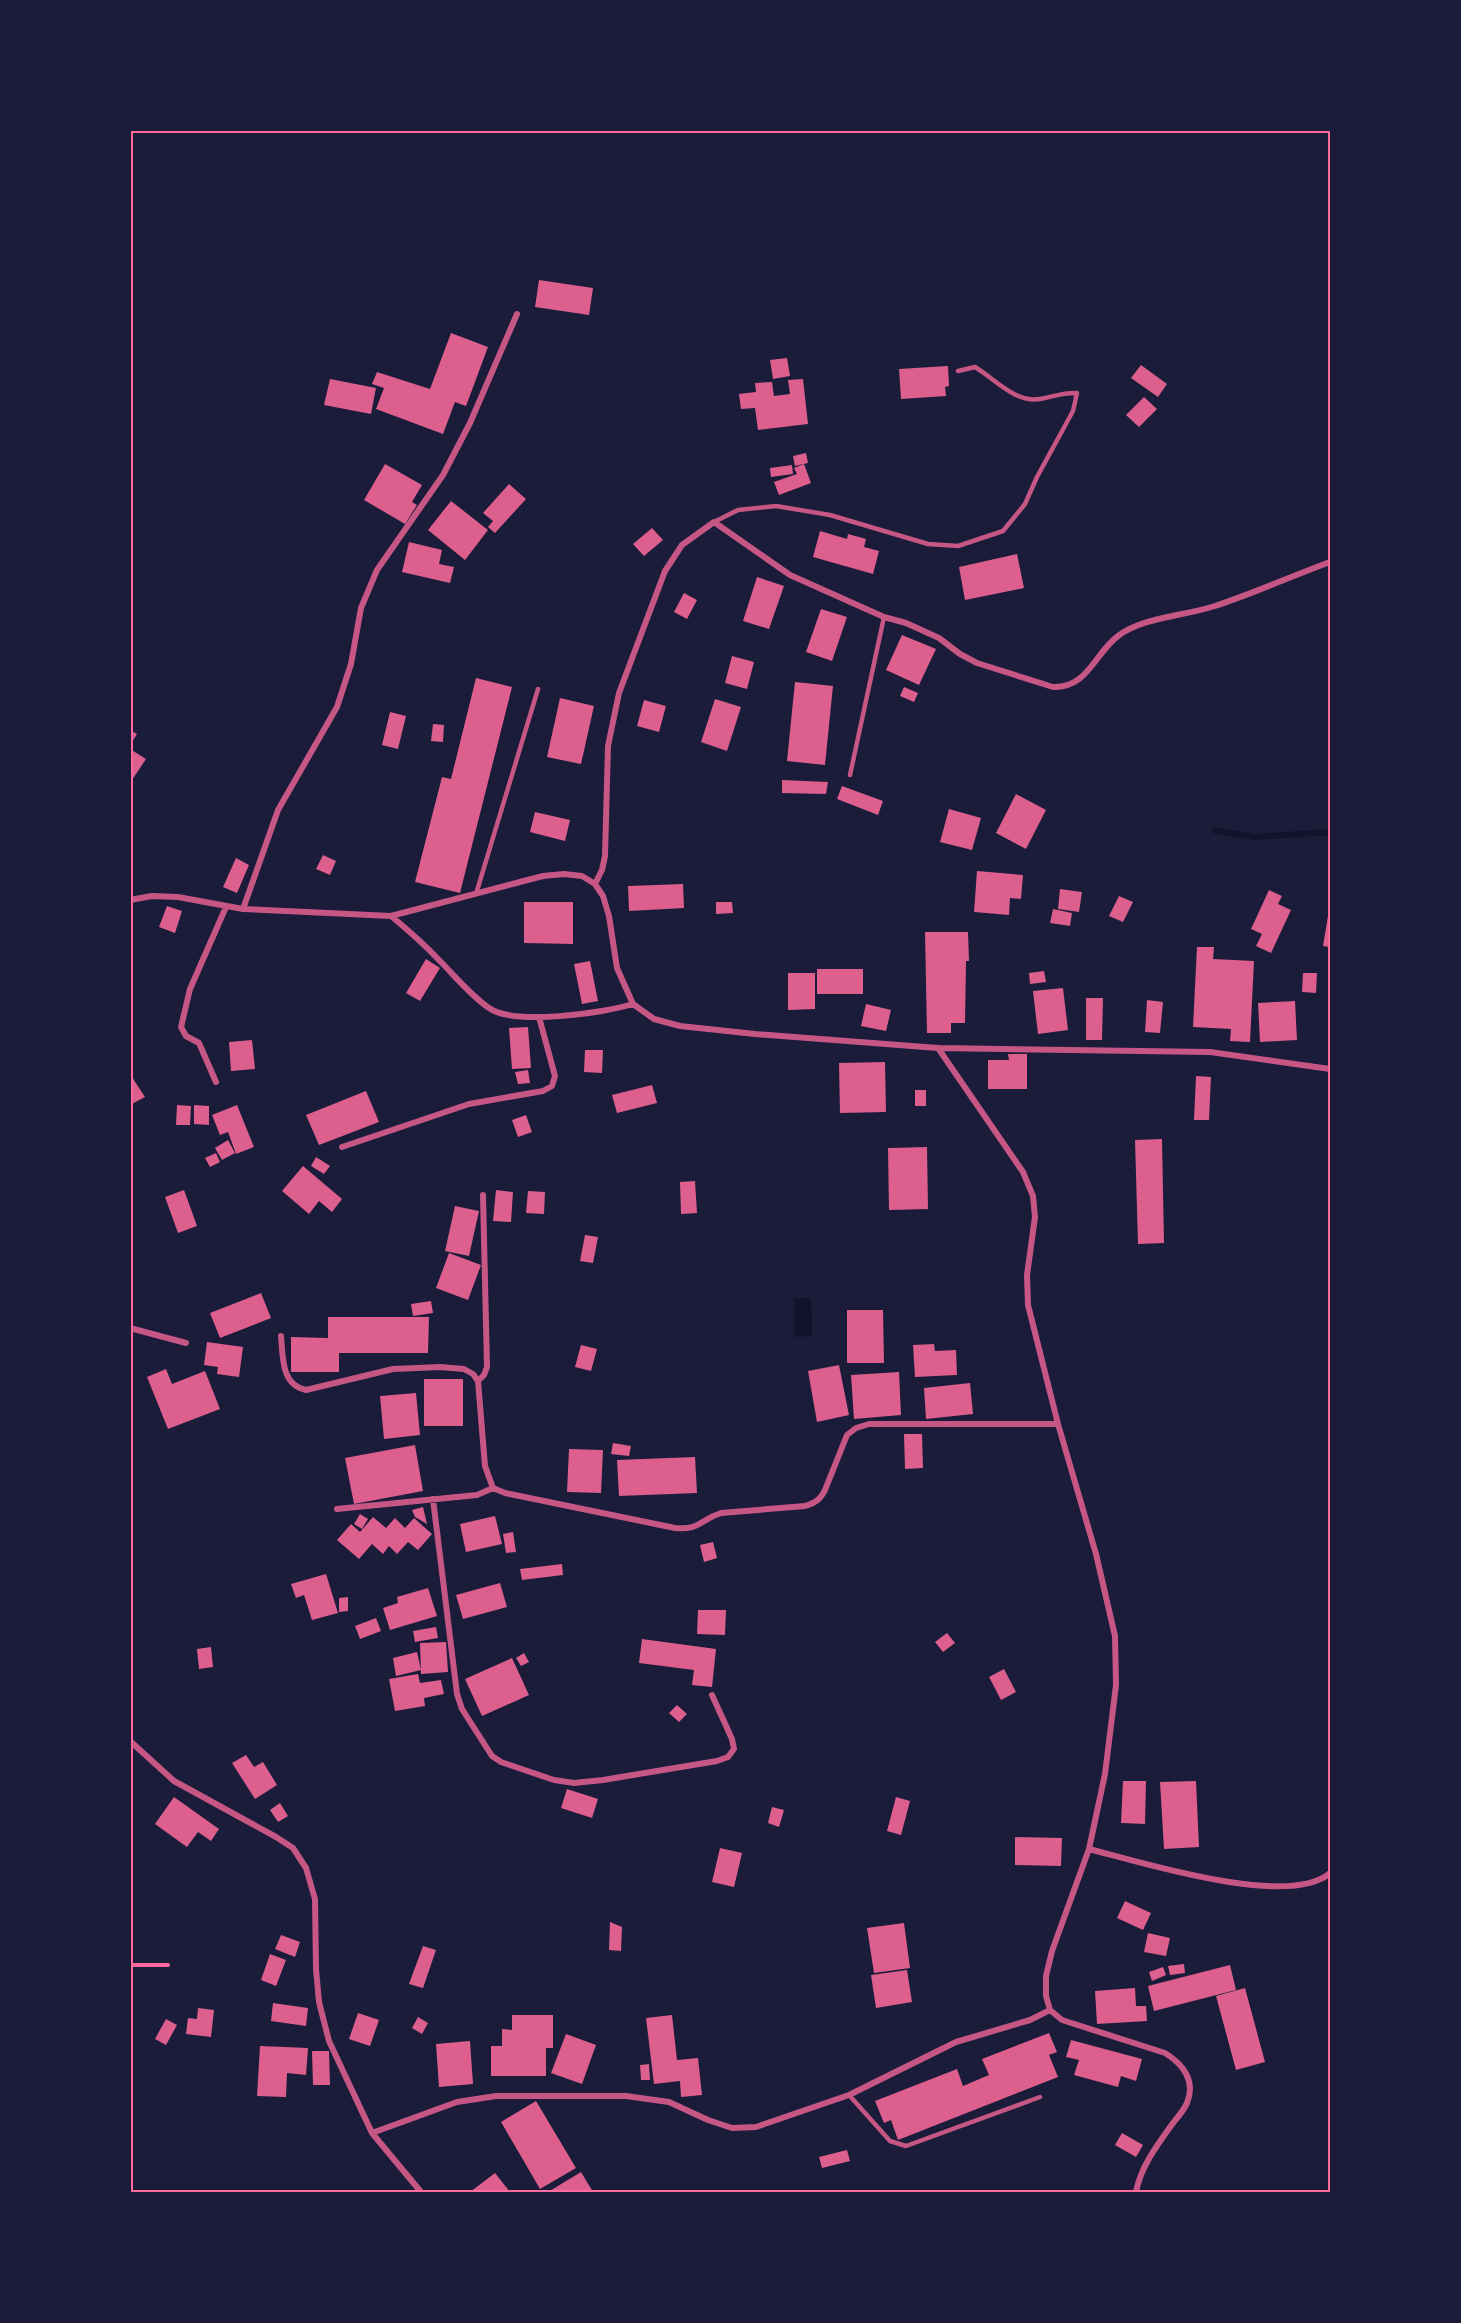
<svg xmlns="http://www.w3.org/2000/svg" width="1461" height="2323" font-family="'Work Sans',sans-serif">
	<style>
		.water { fill: #12122b }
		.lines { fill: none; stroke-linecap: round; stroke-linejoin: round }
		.stream { stroke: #12122b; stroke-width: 6 }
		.building { fill: #dd5f8e }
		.path { stroke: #ff6b9d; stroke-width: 4 }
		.service { stroke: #c65784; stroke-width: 4.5 }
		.minor { stroke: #c65784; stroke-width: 6 }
		.neatline { fill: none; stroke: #ff6b9d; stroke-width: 2 }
	</style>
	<rect width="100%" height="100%" fill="#1b1b3a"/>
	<path class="water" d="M794 1298H811L812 1336 795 1337Z"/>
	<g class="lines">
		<path class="stream" d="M1214 830 1255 837 1330 832"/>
	</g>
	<path class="building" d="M539 280 593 288 589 315 535 307Z
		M451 333 488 347 466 406 455 402 443 434 376 409 384 388 372 384 377 372 430 389Z
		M787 358 790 376 773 379 770 360Z
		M1141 365 1167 384 1158 397 1131 378Z
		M948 366 949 386 945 387 946 396 901 399 899 369Z
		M330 379 376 388 371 414 324 405Z
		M803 379 808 424 758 430 755 408 741 409 739 394 756 392 755 383 772 382 774 396 790 394 788 380Z
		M1144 397 1157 409 1139 427 1126 415Z
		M806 453 808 463 795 466 793 456Z
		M385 464 422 485 412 502 417 505 405 524 364 500Z
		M804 464 811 483 779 495 774 482 797 474 794 468Z
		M792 465 793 474 771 477 770 468Z
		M509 484 526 499 495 533 488 527 493 521 483 513Z
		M451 501 488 530 465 560 428 530Z
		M652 528 663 540 644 556 633 544Z
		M820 531 847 539 848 534 866 539 864 547 879 551 873 574 813 557Z
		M409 542 442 550 439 564 454 567 450 583 402 572Z
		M1017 554 1024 588 965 600 959 567Z
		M757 577 784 586 769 629 743 621Z
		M684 593 697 600 687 619 674 612Z
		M821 609 847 617 832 661 806 652Z
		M902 635 936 649 919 685 886 670Z
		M732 656 754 662 747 689 725 683Z
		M476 678 512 687 460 893 415 882 442 777 451 779Z
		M795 682 833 686 825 765 787 761Z
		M904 687 918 693 914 702 900 696Z
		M560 698 594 706 581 764 547 757Z
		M715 699 741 707 727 751 701 742Z
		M644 700 666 706 659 732 637 726Z
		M390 712 406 716 398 749 382 745Z
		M433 724 444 725 443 742 431 741Z
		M130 730 137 734 130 745Z
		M130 749 146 759 130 783Z
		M782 780 828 782 826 794 782 793Z
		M842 786 883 801 878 815 837 799Z
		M1016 794 1046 810 1026 849 996 833Z
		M949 809 981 818 972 850 940 842Z
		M535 812 570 820 565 841 530 832Z
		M323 855 336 861 330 875 316 869Z
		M236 858 249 865 237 893 223 887Z
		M977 871 1023 875 1021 899 1010 898 1009 915 974 912Z
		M683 884 684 908 629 911 628 886Z
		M1060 889 1082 892 1079 912 1058 909Z
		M1269 890 1282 896 1278 904 1291 910 1271 953 1256 946 1262 934 1251 929Z
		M1119 896 1133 902 1123 922 1109 916Z
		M524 902H573V944L524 943Z
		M716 902H732L733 913 716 914Z
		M167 906 182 911 175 933 159 927Z
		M1053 909 1072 913 1070 926 1050 923Z
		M1329 910H1330V947L1323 946Z
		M925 932H968L969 961H966L965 1023H951V1033H927Z
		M1197 947H1214L1213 959 1254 961 1250 1042 1230 1041 1231 1029 1193 1027Z
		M426 959 440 968 420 1001 406 993Z
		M590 961 598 1001 582 1004 574 964Z
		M817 969H863V994H817Z
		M1044 971 1046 982 1030 984 1029 973Z
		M788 973H815V1009L788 1010Z
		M1303 973H1317L1316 993 1302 992Z
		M1063 988 1068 1030 1038 1034 1033 991Z
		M1086 998H1103L1102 1040H1086Z
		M1147 1000 1163 1002 1160 1033 1145 1032Z
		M1295 1001 1297 1040 1260 1042 1258 1003Z
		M866 1004 891 1010 886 1031 861 1026Z
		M528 1027 531 1068 512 1069 509 1028Z
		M252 1040 255 1069 231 1071 229 1042Z
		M585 1050H603L602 1073 584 1072Z
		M1008 1054H1027V1089H988V1060H1009Z
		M885 1062 886 1112 840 1113 839 1063Z
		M528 1070 530 1083 518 1084 515 1072Z
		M130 1074 145 1097 130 1105Z
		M1196 1076 1211 1077 1209 1120H1194Z
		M652 1085 657 1103 617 1113 612 1095Z
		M915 1090H926V1106H915Z
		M366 1091 379 1122 319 1145 306 1115Z
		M177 1105 191 1106 190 1125H176Z
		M194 1105 209 1106V1125L194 1124Z
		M237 1105 254 1147 236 1154 228 1132 220 1135 212 1115Z
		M526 1115 532 1132 518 1137 512 1120Z
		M1162 1139 1164 1243 1138 1244 1135 1140Z
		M228 1140 235 1153 222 1160 215 1148Z
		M927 1147 928 1209 889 1210 888 1148Z
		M216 1153 220 1162 210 1167 205 1158Z
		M316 1157 330 1166 324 1174 311 1166Z
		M303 1166 342 1199 332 1212 319 1201 309 1214 282 1191Z
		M695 1181 697 1213 681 1214 680 1182Z
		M184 1190 197 1226 178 1233 165 1197Z
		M496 1190 513 1192 511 1222 493 1221Z
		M528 1191 545 1192 544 1214 526 1213Z
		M455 1206 479 1211 469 1256 445 1251Z
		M585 1235 598 1237 593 1263 580 1261Z
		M449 1253 481 1265 468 1300 436 1288Z
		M261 1293 271 1318 220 1338 210 1313Z
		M431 1301 433 1313 413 1316 411 1304Z
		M847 1310H883L884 1363H847Z
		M328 1317H429L428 1353H339V1372H291V1337L328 1338Z
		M207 1342 243 1347 239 1377 217 1374 218 1367 204 1365Z
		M934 1344 935 1351 956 1350 957 1375 915 1377 913 1345Z
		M581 1345 597 1349 591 1371 575 1367Z
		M839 1365 849 1415 817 1422 808 1371Z
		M166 1369 172 1384 205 1371 220 1409 168 1429 147 1377Z
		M899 1372 901 1415 854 1419 851 1375Z
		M424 1379H463V1426H424Z
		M970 1383 973 1414 926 1419 924 1388Z
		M416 1393 420 1435 384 1439 380 1396Z
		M904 1434H922L923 1468 905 1469Z
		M613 1443 631 1446 629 1456 611 1454Z
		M415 1445 423 1491 354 1504 345 1458Z
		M569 1449 603 1450 601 1493 567 1492Z
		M695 1457 697 1493 619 1496 617 1460Z
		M423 1507 427 1524 415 1517 412 1510Z
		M360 1514 368 1519 362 1529 354 1524Z
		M495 1516 502 1544 466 1552 460 1524Z
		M373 1517 386 1528 395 1518 405 1528 414 1518 432 1534 418 1550 408 1542 397 1554 389 1546 383 1554 372 1544 359 1559 337 1540 351 1524 360 1532Z
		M513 1532 516 1552 506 1553 503 1534Z
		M713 1542 717 1558 704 1562 700 1545Z
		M562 1564 563 1575 522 1580 520 1569Z
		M326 1574 338 1613 312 1620 304 1595 296 1598 291 1584Z
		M500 1583 507 1607 463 1619 456 1595Z
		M428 1588 437 1616 390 1630 383 1608 398 1603 397 1597Z
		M348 1597V1611L339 1612V1598Z
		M698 1610H726L725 1635 697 1634Z
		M376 1618 381 1631 360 1639 355 1626Z
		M436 1627 438 1638 415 1642 413 1631Z
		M947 1633 955 1643 943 1652 935 1642Z
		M642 1639 716 1649 712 1687 692 1685 694 1670 639 1663Z
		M446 1642 448 1672 421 1674 420 1643Z
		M211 1647 213 1667 199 1669 197 1649Z
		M417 1652 421 1670 396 1676 393 1658Z
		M524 1653 529 1662 521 1666 516 1658Z
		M512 1658 529 1695 482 1716 465 1679Z
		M1004 1669 1016 1692 1001 1700 989 1677Z
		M418 1674 420 1683 441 1680 444 1694 424 1698 425 1706 395 1711 389 1679Z
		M677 1705 687 1714 679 1722 669 1713Z
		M246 1755 254 1767 263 1762 277 1785 255 1799 232 1763Z
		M1123 1781H1146L1145 1824 1121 1823Z
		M1196 1781 1199 1847 1164 1849 1160 1782Z
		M567 1789 598 1799 592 1818 561 1808Z
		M174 1797 219 1829 211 1841 198 1832 187 1847 155 1824Z
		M896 1797 910 1801 901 1835 887 1831Z
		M280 1803 288 1816 278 1822 270 1810Z
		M772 1807 784 1810 779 1827 768 1823Z
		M1015 1837 1062 1838 1061 1866 1015 1865Z
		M720 1848 742 1853 734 1887 712 1882Z
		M1125 1901 1151 1913 1143 1930 1117 1918Z
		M610 1922 622 1927 621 1951 609 1950Z
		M904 1923 910 1968 874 1973 867 1928Z
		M1148 1933 1170 1938 1166 1956 1144 1952Z
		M281 1935 300 1942 295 1957 275 1949Z
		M423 1946 436 1950 423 1988 409 1984Z
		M270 1954 286 1960 276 1986 261 1980Z
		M1184 1964 1185 1973 1170 1975 1168 1966Z
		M1230 1965 1236 1990 1154 2011 1148 1986Z
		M1163 1967 1166 1975 1152 1981 1149 1972Z
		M907 1970 912 2002 876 2008 871 1975Z
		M1135 1988 1136 2006H1146L1147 2021 1097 2024 1095 1991Z
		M1245 1988 1265 2062 1236 2070 1216 1996Z
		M273 2003 308 2008 306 2026 271 2021Z
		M198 2008 214 2010 211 2037 186 2034 188 2018 197 2019Z
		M358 2013 379 2020 370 2046 349 2039Z
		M512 2015H553V2048H546V2076H491V2046H502V2029L512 2030Z
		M672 2015 677 2060 698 2058 702 2095 681 2097 680 2081 654 2084 646 2018Z
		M418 2017 428 2023 422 2034 412 2028Z
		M166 2019 177 2025 166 2045 155 2039Z
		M1049 2033 1057 2052 1049 2055 1058 2077 898 2140 891 2120 884 2123 875 2101 957 2069 963 2086 989 2075 982 2059Z
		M566 2034 596 2045 582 2084 551 2073Z
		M1071 2040 1142 2059 1136 2081 1121 2076 1118 2087 1074 2075 1079 2060 1066 2057Z
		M470 2041 473 2084 439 2087 436 2044Z
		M260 2046 308 2048 306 2075 287 2073 286 2097 257 2096Z
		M312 2051H329L330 2085H313Z
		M649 2064 650 2080H641L640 2065Z
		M536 2101 576 2168 540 2189 501 2122Z
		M1122 2133 1143 2145 1136 2157 1115 2145Z
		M847 2150 850 2161 822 2168 819 2157Z
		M581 2172 593 2192H548Z
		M495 2173 510 2192H470Z"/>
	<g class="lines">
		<path class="path" d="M130 1965H168"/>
		<path class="service" d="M714 522 738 510 776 506 830 515 928 544 958 546 1003 531 1025 504 1037 477 1073 411 1077 393C1063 392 1053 397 1040 399 1015 403 995 379 975 367L958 371
			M850 775 884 617
			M476 894 538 689
			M849 2095 890 2141 906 2146 1040 2097"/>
		<path class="minor" d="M595 884 602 870 605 856 608 746 619 693 665 571 682 545 714 522 790 575 884 617 906 623 939 638 960 654 977 663 1053 687C1088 688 1094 654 1118 636 1143 617 1185 616 1215 606 1254 593 1292 576 1330 562
			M130 900 152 896 178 897 243 909 391 916 543 876 564 874 582 876 595 884 603 896 609 916 617 968 633 1004 654 1019 680 1026 755 1034 938 1048 1210 1052 1330 1069
			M243 909 278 810 337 707 351 664 361 608 377 570 443 475 470 423 517 314
			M391 916C408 930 424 944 439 960 455 976 470 995 489 1008 514 1026 604 1013 633 1004
			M938 1048 1023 1172 1033 1196 1035 1217 1027 1275 1028 1305 1058 1424 1096 1554 1115 1636 1116 1685 1105 1774 1089 1849 1052 1951 1046 1976V1996L1050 2010 1062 2020 1165 2053C1183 2064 1196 2081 1187 2103 1184 2110 1178 2117 1173 2123 1158 2144 1141 2166 1136 2192
			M216 1082 199 1043 186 1036 181 1027 190 989 226 907
			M342 1147 469 1104 543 1091 552 1086 555 1076 539 1017
			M130 1328 186 1343
			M281 1336C283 1357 281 1385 306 1390L393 1369 440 1367 464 1369 473 1374 478 1381 485 1466 493 1488 505 1493 675 1528C701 1530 699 1520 721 1513L805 1506C815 1503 820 1500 825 1490L847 1435 856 1428 869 1424H1058
			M478 1381 484 1375 487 1367 483 1195
			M433 1499 457 1694 462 1709 492 1756 501 1762 554 1780 574 1783 603 1780 717 1761 728 1757 734 1749 732 1739 712 1695
			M337 1509 477 1495 493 1488
			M130 1741 174 1781 276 1837 293 1848 306 1868 315 1899 316 1969 319 2002 329 2041 372 2133 421 2192
			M1089 1849C1140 1862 1289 1909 1330 1873
			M372 2133 457 2102 496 2096H626L669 2102 708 2120 732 2128 756 2127 849 2095 956 2042 1030 2020 1050 2010"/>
	</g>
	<rect width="1461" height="2323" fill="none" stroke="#1b1b3a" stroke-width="264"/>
	<rect x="132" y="132" width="1197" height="2059" class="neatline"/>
</svg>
